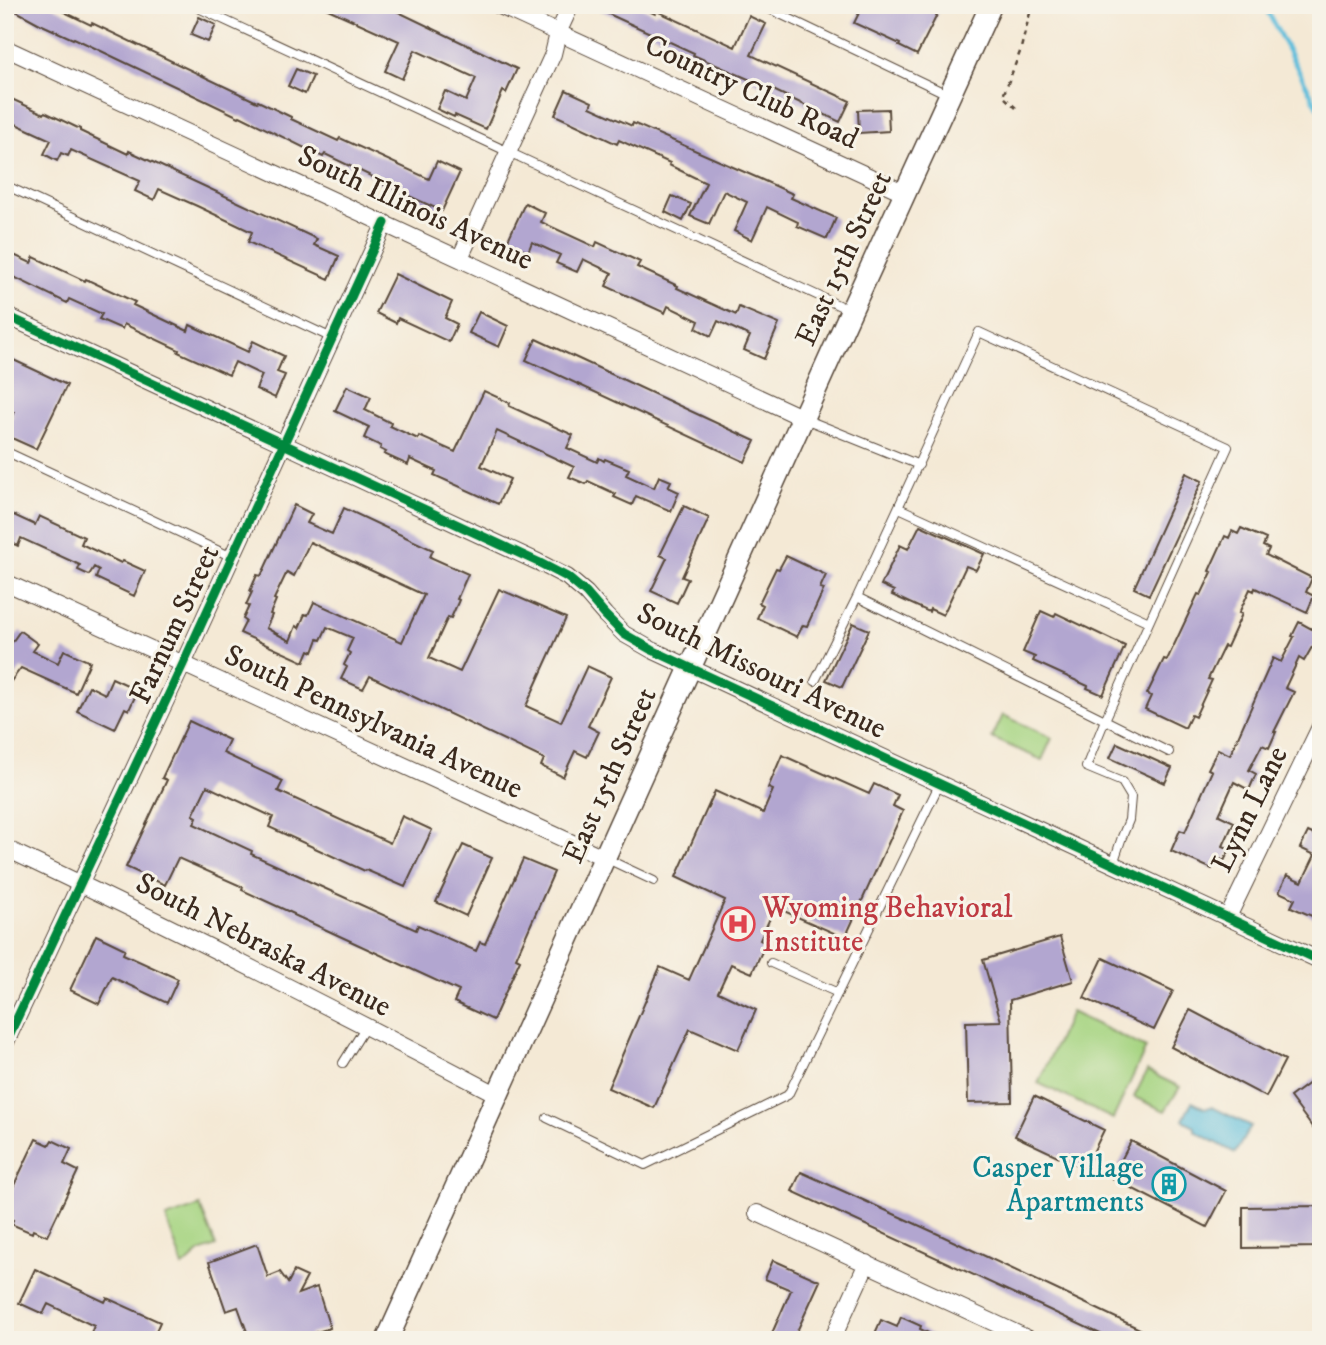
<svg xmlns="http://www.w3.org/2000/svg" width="1326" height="1345" font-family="'IM FELL DW Pica',serif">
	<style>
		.green { fill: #a6d481; stroke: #707f50; stroke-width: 2 }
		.water { fill: #5dbedb; stroke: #4c747c; stroke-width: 2 }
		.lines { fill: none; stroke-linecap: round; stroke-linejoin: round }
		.stream { stroke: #5dbedb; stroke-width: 4.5 }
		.building { fill: #b2a6d0; fill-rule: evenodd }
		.lane-casing { stroke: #574739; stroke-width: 10 }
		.street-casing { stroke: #574739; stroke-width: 18 }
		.secondary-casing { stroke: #574739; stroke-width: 24 }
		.path { stroke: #574739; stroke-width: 2.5; stroke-dasharray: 5 5; stroke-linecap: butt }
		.lane { stroke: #fff; stroke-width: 8 }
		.street { stroke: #fff; stroke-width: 16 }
		.secondary { stroke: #fff; stroke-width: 21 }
		.cycleway-casing { stroke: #f7f3e8; stroke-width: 13 }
		.cycleway { stroke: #00873e; stroke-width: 9 }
		.labels { text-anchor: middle; stroke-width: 6; stroke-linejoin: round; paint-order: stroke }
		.street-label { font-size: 30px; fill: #3b2a1e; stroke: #f7f3e8 }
		.health-label { font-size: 30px; fill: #be3a42; stroke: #f7f3e8; text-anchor: start }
		.culture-label { font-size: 30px; fill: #0d838f; stroke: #f7f3e8; text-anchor: end }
	</style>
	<rect width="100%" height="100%" fill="#f7f3e8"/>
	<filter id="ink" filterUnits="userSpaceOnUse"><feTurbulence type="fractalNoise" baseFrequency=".0143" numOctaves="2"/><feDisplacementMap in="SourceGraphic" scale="14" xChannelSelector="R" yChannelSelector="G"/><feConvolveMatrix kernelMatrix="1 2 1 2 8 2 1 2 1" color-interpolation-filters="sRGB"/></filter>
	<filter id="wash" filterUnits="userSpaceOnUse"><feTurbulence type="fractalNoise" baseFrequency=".00686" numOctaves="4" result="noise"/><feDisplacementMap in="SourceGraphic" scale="28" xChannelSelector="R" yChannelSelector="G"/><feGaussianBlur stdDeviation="1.57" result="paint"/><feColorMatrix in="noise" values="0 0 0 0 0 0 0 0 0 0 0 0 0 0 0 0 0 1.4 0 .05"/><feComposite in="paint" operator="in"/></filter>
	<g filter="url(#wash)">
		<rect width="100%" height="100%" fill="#f4e9d5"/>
		<path class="green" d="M1003 715 1052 738 1042 760 992 738Z
			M1071 1012 1146 1048 1113 1119 1038 1083Z
			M1147 1071 1180 1087 1165 1111 1134 1097Z
			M200 1206 216 1246 200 1252 183 1267 166 1218Z"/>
		<path class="water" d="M1192 1102 1205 1108 1212 1107 1251 1126 1235 1153 1195 1131V1126L1183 1120Z"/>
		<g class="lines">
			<path class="stream" d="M1264 5 1321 113"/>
		</g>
		<g id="blocks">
			<path class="building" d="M5 5H50L91 25 92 23 257 102 258 101 291 117V119L338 141 340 138 429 179 437 161 460 172 442 211 376 181 377 179 325 154 323 157 240 116 239 117 74 38 73 39 40 24Z
				M319 5H384L517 69 506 93 503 91 486 129 455 115 454 117 437 109 445 91 466 101 476 78 415 50 402 79 385 71 399 41Z
				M589 5H637L655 14 657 11 735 47 749 16 766 24 751 55 850 101 840 122 769 88 693 55 694 53Z
				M863 5H942L917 55 899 46 900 44 854 23Z
				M199 17 216 25 208 42 191 35Z
				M296 69 313 76 305 94 288 86Z
				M566 90 592 102 590 107 632 126 633 123 758 178 793 194 791 198 836 218 827 239 797 226 798 222 767 207 752 240 734 231 747 202 724 191 709 224 690 216 706 183 669 165 670 163 619 140 617 144 555 115Z
				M5 96 44 114 45 112 80 129V131L128 154 129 151 317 239 314 245 339 256 329 279 248 242 252 232 197 206 159 189 154 200 135 191 140 181 71 150 68 156 61 153 57 161 44 154 51 140 5 119Z
				M888 109 889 131 859 133 858 110Z
				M672 196 691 204 683 221 665 212Z
				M525 203 545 213 541 222 595 247 597 242 640 262 637 267 678 286 677 288 736 315 739 307 779 324 764 359 744 350 750 336 718 321 711 336 696 328 699 321 668 306 665 313 606 286 612 273 583 259 577 272 556 263 560 255 532 242 528 252 507 242Z
				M5 251 31 263 34 257 85 281 86 279 135 302 133 305 188 331 190 325 248 352 253 341 284 356 277 372 285 375 275 398 256 389 262 375 235 362 229 375 178 352 179 350 124 324 122 329 99 319 102 314 69 299 67 303 14 277 5 297Z
				M395 274 452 302 445 318 457 324 449 342 398 318 396 323 376 313Z
				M479 312 508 326 499 347 469 333Z
				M536 339 755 441 745 462 526 360Z
				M5 356 67 385 36 449 5 435V431L14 413 5 409Z
				M347 386 371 397 365 410 391 423 390 426 418 439 419 436 455 452 484 391 510 403 509 406 573 435 567 448 597 462 599 458 604 461 605 459 629 469 626 475 654 488 659 476 671 481 668 487 679 492 671 511 636 496 632 505 614 497 616 494 588 481 586 484 569 477 574 467 497 431 481 466 510 479 498 504 434 475 436 471 410 459 408 465 384 454 386 452 380 449 381 446 364 438 369 427 335 411Z
				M1186 473 1202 481 1149 595 1134 588Z
				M294 505 312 514 307 523 332 534 344 508 433 550 430 557 468 574 457 599 459 600 451 618 448 617 429 658 460 672 499 589 566 618 526 706 561 722 587 666 611 677 588 726 599 732 587 757 575 751 563 777 541 766 544 759 370 676 363 689 341 679 347 667 344 665 350 653 347 651 353 638 327 627 321 640 318 639 313 652 309 650 304 662 240 633 246 621 243 619 249 606 246 605 252 592 250 591 257 575 261 576ZM310 542 424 595 402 642 314 602 308 615 305 614 299 628 296 626 290 641 266 628 272 615 270 614 276 600 274 599 287 572 294 576Z
				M684 506 709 518 682 577 688 579 677 603 651 591 667 558 660 555Z
				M5 511 35 525 39 516 84 537 81 544 121 563 123 561 145 571 134 596 96 578 99 570 94 567 89 575 78 570 80 565 21 538 18 546 5 540Z
				M920 525 984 554 976 570 966 566 943 615 930 609 929 612 892 595 894 591 881 585 900 545 908 549Z
				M1241 528 1266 539 1263 546 1269 549 1266 555 1312 578 1306 592 1314 596 1307 612 1255 588 1254 591 1250 589 1239 613 1242 614 1227 647 1224 646 1208 679 1212 680 1195 717 1191 715 1185 728 1145 709 1151 696 1147 694 1164 659 1167 660 1198 594 1201 595 1212 572 1209 571 1225 536 1229 538 1232 531 1238 534Z
				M786 556 826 575 820 588 824 589 807 626 803 625 797 637 757 618 763 605 759 603 776 568 779 569Z
				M1041 611 1054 617 1056 613 1125 646 1103 695 1087 688 1088 686 1033 661 1035 657 1023 652Z
				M1299 622 1321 634V653L1312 647 1304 661 1299 658 1285 688 1294 692 1274 732H1276L1269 748 1262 745 1249 770 1256 774 1249 790 1234 782 1219 815 1234 822 1223 846 1230 849 1224 861 1218 858 1212 869 1171 851 1180 830 1185 832 1212 771 1208 769 1218 749 1230 755 1273 658 1281 662 1294 637 1292 636Z
				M853 623 869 630 842 687 826 680Z
				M20 631 38 644 33 651 58 663 64 650 90 662 76 693 21 668 5 689V652Z
				M112 678 138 690 129 710 125 708 115 729 77 711 89 686 105 694Z
				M189 721 229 740 223 753 283 781 278 791 390 843 402 816 432 830 405 887 366 870 365 871 269 827 273 817 207 786 193 815 197 817 194 824 252 851 251 854 304 878V879L416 930 418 925 476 951 480 942 485 944 523 859 554 872 516 958 520 960 493 1020 454 1002 459 991 294 915V914L242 890 243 887 178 858 165 885 126 867 167 780 162 778Z
				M1117 743 1172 768 1165 783 1110 758Z
				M782 755 869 794 874 784 898 795 893 806 903 811 845 938 775 907 760 940 766 943 752 973 731 964 718 992 756 1010 738 1050 690 1029 654 1108 608 1088 660 967 689 980 725 900 676 877 715 791 763 813 773 790 768 788Z
				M1308 832 1321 838V920L1291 907 1295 899 1279 892 1287 875 1302 882 1315 855 1300 848Z
				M463 845 492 858 466 916 436 902Z
				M96 935 125 949 123 954 178 979 167 1003 112 977 99 1004 70 990Z
				M1060 937 1073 981 1010 1000 1012 1102 968 1103 966 1022 1001 1021 983 960Z
				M1103 958 1173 991 1154 1030 1084 998Z
				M1190 1010 1285 1060 1266 1097 1171 1047Z
				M1321 1074V1139L1290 1097Z
				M1034 1096 1104 1130 1085 1169 1015 1136Z
				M36 1139 49 1145 52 1140 71 1149 64 1164 78 1171 47 1236 33 1230 32 1233 11 1224 13 1220 5 1216V1204Z
				M1131 1141 1226 1191 1207 1227 1112 1178Z
				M801 1172 938 1234 1163 1340H1113L1041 1306 792 1191Z
				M1321 1206V1247L1243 1248V1207Z
				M257 1244 268 1277 280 1272 288 1283 294 1271 307 1277 298 1294 317 1287 330 1328 308 1335 310 1340H250L238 1307 226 1311 209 1262Z
				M773 1260 820 1281 793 1340H769L791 1290 765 1279Z
				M35 1269 105 1302 107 1298 160 1322 152 1340H88L94 1326 48 1304 43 1314 19 1303Z
				M901 1317 921 1326 920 1329 943 1340H872L881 1320 897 1327Z"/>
		</g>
	</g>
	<g filter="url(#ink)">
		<use href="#blocks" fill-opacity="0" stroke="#574739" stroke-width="2"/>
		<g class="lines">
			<defs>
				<path id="lane" d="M192 5 851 311
					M761 5 947 94
					M5 185 332 338
					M805 419 919 465
					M5 451 232 557
					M899 508 1149 622
					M815 681 857 597 979 332 1228 447 1105 720 857 597
					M605 858 654 881
					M1113 864 1122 837 1129 820 1131 797 1122 782 1086 767 1105 720 1169 752
					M771 963 838 993
					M343 1063 366 1026
					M547 1118 645 1165 788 1095 940 783"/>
				<path id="street" d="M498 5 905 193
					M5 48 803 418
					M460 258 553 54 558 33 571 5
					M5 315 538 562 567 577 586 593 605 615 624 634 652 650 1321 961
					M5 582 605 858
					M5 848C171 926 334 1009 496 1094
					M1228 917 1321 725
					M5 1044 183 664 385 223
					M757 1213 1031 1340
					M832 1340 867 1263"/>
				<path id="secondary" d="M387 1340 851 311 991 5"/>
			</defs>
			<use href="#lane" class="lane-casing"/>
			<use href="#street" class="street-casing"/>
			<use href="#secondary" class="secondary-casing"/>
			<path class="path" d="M1016 108 1003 96 1020 52 1032 5"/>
			<use href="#lane" class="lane"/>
			<use href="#street" class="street"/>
			<use href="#secondary" class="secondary"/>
			<defs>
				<path id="cycleway" d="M5 315 538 562 567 577 586 593 605 615 624 634 652 650 1321 961
					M5 1044 183 664 385 223"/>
			</defs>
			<use href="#cycleway" class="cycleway-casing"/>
			<use href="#cycleway" class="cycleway"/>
		</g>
	</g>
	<defs>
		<symbol id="hospital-ring" viewBox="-11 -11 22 22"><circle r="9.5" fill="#f7f3e8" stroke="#e0444e" stroke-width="1.5"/><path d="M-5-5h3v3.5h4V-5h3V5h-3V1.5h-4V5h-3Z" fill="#e0444e"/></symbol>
		<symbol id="building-ring" viewBox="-11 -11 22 22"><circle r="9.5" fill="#f7f3e8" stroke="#0f9aa8" stroke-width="1.5"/><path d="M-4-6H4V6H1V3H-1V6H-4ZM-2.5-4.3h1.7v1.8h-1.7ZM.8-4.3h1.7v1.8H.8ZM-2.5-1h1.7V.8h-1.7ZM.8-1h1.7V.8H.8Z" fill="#0f9aa8"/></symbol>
	</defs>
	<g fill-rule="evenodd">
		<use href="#hospital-ring" x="719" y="905" width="38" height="38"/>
		<use href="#building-ring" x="1150" y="1165" width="38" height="38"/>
	</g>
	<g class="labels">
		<g class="street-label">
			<text transform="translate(752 91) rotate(25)" y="10">Country Club Road</text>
			<text transform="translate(416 207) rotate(25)" y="10">South Illinois Avenue</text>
			<text transform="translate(843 258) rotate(-65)" y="10">East 15th Street</text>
			<text transform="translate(174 624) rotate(-65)" y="10">Farnum Street</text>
			<text transform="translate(762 670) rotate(26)" y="10">South Missouri Avenue</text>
			<text transform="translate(374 721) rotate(25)" y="10">South Pennsylvania Avenue</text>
			<text transform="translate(609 775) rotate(-66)" y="10">East 15th Street</text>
			<text transform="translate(1249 809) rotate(-64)" y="10">Lynn Lane</text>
			<text transform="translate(264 944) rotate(27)" y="10">South Nebraska Avenue</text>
		</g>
		<g class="health-label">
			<text x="762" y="917">Wyoming Behavioral<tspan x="762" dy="34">Institute</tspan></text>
		</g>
		<g class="culture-label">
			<text x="1144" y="1177">Casper Village<tspan x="1144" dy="34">Apartments</tspan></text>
		</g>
	</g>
	<rect width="1326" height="1345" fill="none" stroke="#f7f3e8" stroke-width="28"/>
</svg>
